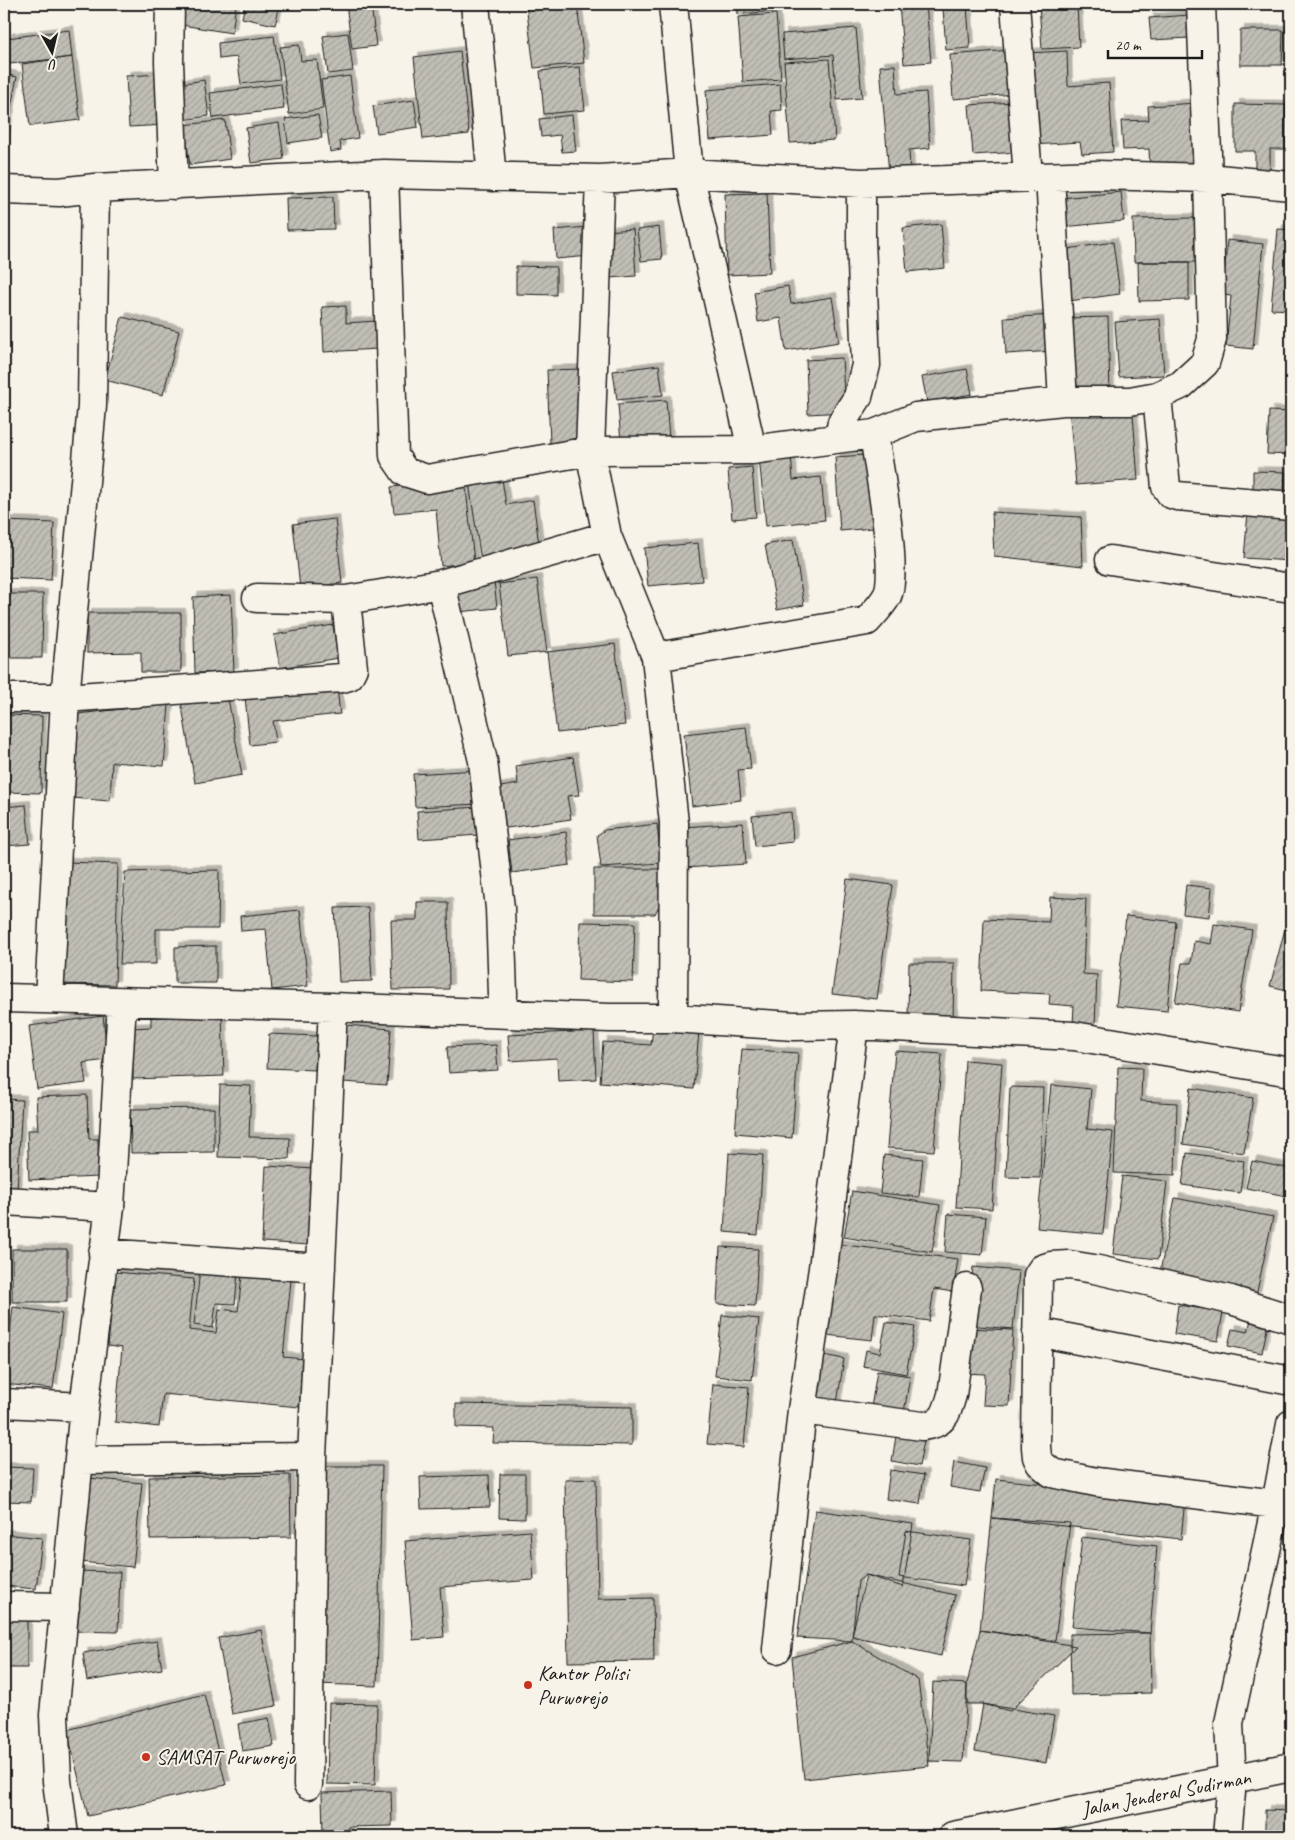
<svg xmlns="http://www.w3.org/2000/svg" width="1295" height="1840" font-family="Caveat,sans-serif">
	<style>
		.building { fill: url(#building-hatch); stroke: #1c1c1c; filter: url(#shadow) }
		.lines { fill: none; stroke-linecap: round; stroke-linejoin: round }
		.street-casing { stroke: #1c1c1c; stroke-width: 31 }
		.secondary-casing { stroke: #1c1c1c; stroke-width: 31 }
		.street { stroke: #f7f3e8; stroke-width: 28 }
		.secondary { stroke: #f7f3e8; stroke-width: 28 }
		.poi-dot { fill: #c8321e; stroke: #f7f3e8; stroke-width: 2 }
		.labels { text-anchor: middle; stroke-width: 4; stroke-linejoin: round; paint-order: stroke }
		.poi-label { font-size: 21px; fill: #1c1c1c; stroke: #f7f3e8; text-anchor: start }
		.street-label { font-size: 21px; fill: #1c1c1c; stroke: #f7f3e8 }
	</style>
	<defs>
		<pattern id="building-hatch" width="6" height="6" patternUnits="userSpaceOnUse" patternTransform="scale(1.25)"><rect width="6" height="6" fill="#c0beb5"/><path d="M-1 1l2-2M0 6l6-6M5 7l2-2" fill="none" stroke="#a4a39b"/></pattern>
		<filter id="shadow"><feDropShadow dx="4.5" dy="-4.5" stdDeviation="0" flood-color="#0004"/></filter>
	</defs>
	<rect width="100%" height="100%" fill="#f7f3e8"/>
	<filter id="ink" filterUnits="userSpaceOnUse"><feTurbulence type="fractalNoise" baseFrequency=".02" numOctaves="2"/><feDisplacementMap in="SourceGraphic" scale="10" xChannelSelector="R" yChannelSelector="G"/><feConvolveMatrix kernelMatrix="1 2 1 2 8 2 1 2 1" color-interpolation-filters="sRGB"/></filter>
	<g filter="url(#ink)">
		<path class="building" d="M178 4H236L232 33 175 24Z
			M245 4H280L275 25 242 18Z
			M346 4H371L376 46 352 49Z
			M526 4H577L584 63 534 68Z
			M737 4H776L777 11 738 14Z
			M899 4H926L931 62 904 64Z
			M1039 4H1077L1079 47 1042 49Z
			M967 6 970 48 946 50 943 8Z
			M776 14 781 79 743 82 738 17Z
			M1189 15 1190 38 1151 40 1149 18Z
			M856 28 862 98 837 100 833 55 784 59 782 34Z
			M69 30 72 57 10 64 7 38Z
			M1240 30H1283L1282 65H1240Z
			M348 33 353 71 328 74 323 36Z
			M274 36 280 79 241 84 237 57 219 59 218 43Z
			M299 45 301 61 317 60 323 109 289 114 280 47Z
			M1011 50 1015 94 953 99 950 55Z
			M460 51 469 134 423 139 414 57Z
			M1067 51 1068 86 1109 83 1113 152 1082 154 1080 142 1032 145 1027 53Z
			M72 57 80 120 30 126 22 64Z
			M829 59 835 140 790 143 784 62Z
			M895 65 897 94 926 92 930 148 909 150 910 172 889 174 880 66Z
			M580 67 585 110 544 114 540 71Z
			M1290 73 1291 167H1289Z
			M4 74 17 77 10 112 4 111Z
			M163 74 166 125 129 127 126 76Z
			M350 76 358 138 340 141 341 150 330 152 321 80Z
			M204 80 209 116 183 120 179 84Z
			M281 84 284 109 213 118 210 93Z
			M780 84 782 110 771 111 773 135 710 140 706 90Z
			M414 100 418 127 377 133 373 106Z
			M1014 102 1018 152 973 155 969 105Z
			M1197 103 1201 167 1150 170 1149 149 1123 150 1121 121 1149 120 1148 106Z
			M1235 104 1286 105 1285 149H1270V171H1255V151H1235Z
			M4 112 10 113 4 142Z
			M318 115 322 138 288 143 285 119Z
			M572 115 576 151 562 152 560 135 541 137 539 119Z
			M225 120 230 159 190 165 184 125Z
			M279 123 284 159 251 163 246 128Z
			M1121 192 1124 221 1063 227 1061 198Z
			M767 193 770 273 727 275 725 194Z
			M333 197 334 229 287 230 286 198Z
			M1195 218 1196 262H1134L1133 219Z
			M941 224 945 268 907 272 903 228Z
			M588 227 590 256 556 259 554 230Z
			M659 227 662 259 641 261 637 230Z
			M633 229 636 276 610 278 606 231Z
			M1278 229 1291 230V310L1271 309Z
			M1227 240 1263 244 1253 349 1226 346 1231 296 1223 295Z
			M1113 242 1120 294 1069 301 1061 250Z
			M1138 262H1189V300L1139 301Z
			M516 266 556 267V295L516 294Z
			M788 286 791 304 832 297 839 342 786 351 781 318 758 322 754 292Z
			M346 306V323L376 321 378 349 324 352 322 307Z
			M1052 315 1054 351 1006 354 1004 318Z
			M122 317 179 331 163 395 105 380Z
			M1108 317 1110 394H1068L1066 318Z
			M1160 319 1164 375 1119 377 1115 322Z
			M842 358 845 412 808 414 806 360Z
			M659 365 663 395 617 400 613 371Z
			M584 369 586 441 550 443 547 370Z
			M967 369 972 394 927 402 922 377Z
			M666 400 669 439 621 443 618 404Z
			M1132 402 1138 480 1076 485 1069 407Z
			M1269 411 1291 412V455L1267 454Z
			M791 455 793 480 821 477 825 520 766 526 759 457Z
			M866 455 873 528 840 531 835 457Z
			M752 467 756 517 732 519 728 469Z
			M1253 471 1285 472 1284 498 1253 497Z
			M465 479 474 562 441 566 436 509 394 513 391 487Z
			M502 479 506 505 533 500 540 552 481 561 469 483Z
			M992 512 1081 517 1083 566 994 556Z
			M1248 512 1291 518V561L1244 558Z
			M335 519 342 583 300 588 293 524Z
			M4 521 54 523 51 580 4 578Z
			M793 540 804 605 777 610 765 545Z
			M698 543 702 581 648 586 644 548Z
			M537 579 547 652 508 656 499 584Z
			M494 581 497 608 458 612 455 585Z
			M4 594H43L42 658H4Z
			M231 595 234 672 195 673 193 597Z
			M87 613H181V672H141V652L87 653Z
			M333 625 338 658 280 668 274 635Z
			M615 644 625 725 557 733 547 652Z
			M337 688 340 714 273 721 276 742 250 745 245 697Z
			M227 693 242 775 195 783 181 701Z
			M169 704 164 766 112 762 110 801 71 798 77 714Z
			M4 715 42 716 41 793 4 792Z
			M746 727 751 769 738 770 741 800 692 806 684 734Z
			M573 757 579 795 567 796 571 819 500 829 495 788 518 784 516 766Z
			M477 770 479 804 415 807 413 774Z
			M26 805 30 844 4 846V807Z
			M479 807 480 835 419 839 417 811Z
			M791 812 793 842 755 846 752 816Z
			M743 823 746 864 685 868 683 827Z
			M657 824 661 863 601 867 597 835 605 830Z
			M566 832 570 865 512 873 508 840Z
			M67 862 118 864 115 985 57 984Z
			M594 869H665V893L655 914H594Z
			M219 870 218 929H156V964H120L125 872Z
			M847 879 893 885 877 999 832 994Z
			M1186 885 1212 888 1209 917 1183 914Z
			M1050 897 1086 899 1083 974 1097 975 1095 1026 1073 1024 1074 1006 1049 1004 1050 994 981 991 984 919 1049 922Z
			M417 902H448L449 989 393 990 391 920H417Z
			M1289 904H1291V922L1285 921Z
			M368 907 372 981 339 982 335 908Z
			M300 910 308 986 272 990 266 929 241 931 240 916Z
			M1126 916 1176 922 1167 1011 1116 1006Z
			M580 922 635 923 633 982 578 980Z
			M1214 924 1252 930 1238 1012 1175 1002 1182 963H1191L1194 941 1211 944Z
			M1286 925 1291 927V991L1270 986Z
			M216 946V983H175V947Z
			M909 963H954L953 1020 908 1019Z
			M222 1014 224 1076 133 1079 132 1028 151 1027V1016Z
			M103 1016 108 1060 83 1063 86 1083 37 1089 29 1026Z
			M4 1022H6L4 1083Z
			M346 1025 391 1029 387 1085 343 1082Z
			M653 1028 699 1031 694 1089 600 1082 603 1042 651 1045Z
			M594 1031 596 1079 558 1081 557 1058 510 1061 508 1035Z
			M269 1034 317 1036 315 1070 267 1068Z
			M496 1045 498 1070 449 1073 447 1047Z
			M742 1049 798 1053 792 1138 735 1133Z
			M895 1051 942 1054 934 1151 887 1148Z
			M965 1060 1002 1063 992 1209 956 1207Z
			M1118 1067 1142 1068 1141 1101 1177 1103 1175 1175 1114 1173Z
			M1289 1083H1291V1116L1283 1114Z
			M220 1085 251 1086 249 1137 290 1138 289 1159 218 1157Z
			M1051 1085 1091 1089 1087 1129 1113 1132 1103 1234 1037 1228Z
			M1010 1087 1043 1088 1040 1178 1006 1177Z
			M1191 1088 1253 1098 1244 1153 1183 1144Z
			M87 1095 89 1139H98L99 1177 29 1180 27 1130H38L36 1097Z
			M4 1099 22 1100 17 1191 4 1190Z
			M214 1108V1152L131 1153 130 1109Z
			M729 1153 763 1155 758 1235 724 1232Z
			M1187 1153 1244 1161 1240 1193 1182 1185Z
			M884 1155 923 1159 919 1197 880 1193Z
			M1252 1161 1291 1169V1197L1246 1188Z
			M266 1166 314 1169 309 1245 262 1242Z
			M1122 1176 1167 1181 1158 1259 1113 1254Z
			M852 1191 940 1205 932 1252 844 1237Z
			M1175 1198 1273 1217 1256 1296 1159 1277Z
			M948 1214 986 1217 982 1255 945 1252Z
			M837 1244 958 1259 953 1292 934 1289 929 1321 875 1314 872 1340 826 1335Z
			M720 1247 758 1249 755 1306 717 1304Z
			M12 1249H67V1302H12Z
			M243 1266 292 1271 283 1357 304 1359 299 1407 163 1394 159 1427 115 1422 122 1348 108 1346 115 1272 194 1279 189 1330 216 1333 219 1309 238 1311Z
			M973 1267 1019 1271 1013 1329 968 1325Z
			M200 1269 238 1273 235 1304 216 1303 213 1328 194 1325Z
			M1178 1305 1223 1312 1218 1341 1174 1334Z
			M13 1307 62 1314 53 1389 4 1384Z
			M722 1315 759 1319 752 1380 715 1376Z
			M1252 1315 1269 1319 1262 1353 1228 1346 1232 1329 1248 1332Z
			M886 1322 915 1327 906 1374 863 1366 866 1350 880 1353Z
			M964 1328 1013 1330 1009 1406 983 1405 985 1374 962 1373Z
			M823 1355 844 1359 836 1409 815 1406Z
			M877 1371 910 1376 903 1419 870 1414Z
			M713 1384 749 1387 744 1447 707 1444Z
			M456 1404 632 1407V1445L493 1443 494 1428 456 1427Z
			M897 1430 925 1435 919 1466 892 1461Z
			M954 1462 985 1468 980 1492 950 1487Z
			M320 1466H382L377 1686 316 1684Z
			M4 1467 33 1468 31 1502 4 1501Z
			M890 1470 924 1475 920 1504 886 1499Z
			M500 1474H525V1519L499 1518Z
			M290 1475 291 1537 150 1539 149 1477Z
			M489 1475 490 1507 421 1509 420 1477Z
			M89 1478 142 1483 133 1567 80 1562Z
			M596 1479 598 1599 653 1598 654 1661 568 1662 565 1480Z
			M996 1479 1185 1499 1181 1539 992 1518Z
			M815 1510 913 1524 903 1587 866 1575 858 1581 852 1641 797 1638Z
			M992 1518 1070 1523 1055 1641 980 1630Z
			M530 1531 534 1580 440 1587 444 1637 413 1640 405 1541Z
			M906 1531 971 1540 964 1586 899 1577Z
			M4 1534 42 1538 36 1589 4 1586Z
			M1082 1537 1157 1546 1150 1633 1072 1627Z
			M74 1571 120 1572 118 1632 72 1631Z
			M866 1575 955 1595 941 1656 852 1636Z
			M4 1613H27V1668H4Z
			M261 1630 276 1706 232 1714 218 1638Z
			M980 1630 1076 1646 1010 1711 983 1704H967V1684Z
			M1150 1633 1151 1693 1071 1695 1070 1634Z
			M157 1641 162 1669 87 1681 83 1653Z
			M852 1641 918 1680 929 1766 804 1779 792 1657Z
			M933 1682 967 1684 963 1762 929 1761Z
			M204 1694 226 1785 88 1816 67 1730Z
			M329 1703 377 1704 375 1785 327 1784Z
			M983 1704 1054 1716 1046 1763 975 1751Z
			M269 1718 274 1746 242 1751 238 1724Z
			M391 1791 392 1826 348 1827V1836H323L322 1793Z
			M1265 1810 1291 1811V1836H1265Z"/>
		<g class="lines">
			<defs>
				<path id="street" d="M170 4 169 62 174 185
					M475 4 492 177
					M673 4 689 173 752 450
					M1015 4 1028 177
					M384 174 394 456 405 472 427 479 590 451 752 450 874 434 916 417 1063 401H1130L1157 396 1181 385 1205 363 1212 339 1208 178 1201 4
					M1050 177 1063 401
					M600 179 590 451 607 536 656 657 674 823 673 1018
					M4 190 59 192 95 188 384 174 600 179 689 173 861 183 1097 175 1208 178 1291 186
					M1157 396 1166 487 1171 494 1177 496 1291 506
					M839 438 842 422 858 397 866 365 861 239V183
					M1110 560 1291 588
					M441 584 483 761 500 908 503 994 502 1013
					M257 598 346 600 441 584 607 536
					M656 657 867 621C874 613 882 605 887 596 899 572 878 465 874 434
					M4 698H65L342 678 349 676 353 668 346 600
					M4 998 333 1007 609 1018H673L794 1026 854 1025 1074 1036 1291 1072
					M49 999 65 698 92 406 95 188
					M4 1201 110 1207
					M103 1253 321 1268
					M1037 1332 1291 1381
					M4 1403 84 1407
					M802 1410 922 1426C944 1424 946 1415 952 1395L967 1288
					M80 1460 312 1457
					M1276 1504 1096 1482 1052 1473 1040 1463 1037 1457 1036 1447 1038 1275 1042 1269 1051 1266 1069 1265 1094 1269 1231 1300 1291 1319
					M4 1606 65 1607
					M777 1649 802 1410 823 1268 854 1025
					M308 1785 312 1457 333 1007
					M64 1836 57 1781 54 1715 84 1407 110 1207 122 1002
					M1227 1836 1232 1781 1229 1723 1276 1504 1291 1424"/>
				<path id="secondary" d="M953 1836 1291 1767"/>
			</defs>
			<use href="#street" class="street-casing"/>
			<use href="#secondary" class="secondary-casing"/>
			<use href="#street" class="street"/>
			<use href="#secondary" class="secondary"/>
		</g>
	</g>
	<g class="poi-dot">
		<circle cx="528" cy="1685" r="5"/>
		<circle cx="146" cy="1757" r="5"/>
	</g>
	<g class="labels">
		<g class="poi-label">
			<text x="538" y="1680">Kantor Polisi<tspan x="538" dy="24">Purworejo</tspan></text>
			<text x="156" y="1764">SAMSAT Purworejo</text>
		</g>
		<g class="street-label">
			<text transform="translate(1166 1793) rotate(-11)" y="7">Jalan Jenderal Sudirman</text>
		</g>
	</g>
	<rect width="1295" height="1840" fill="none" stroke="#f7f3e8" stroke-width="20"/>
	<rect x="10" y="10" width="1275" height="1820" fill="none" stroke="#1c1c1c" stroke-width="2" filter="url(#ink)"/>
	<g transform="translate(52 52) rotate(172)" stroke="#f7f3e8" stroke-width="4" paint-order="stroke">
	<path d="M0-4L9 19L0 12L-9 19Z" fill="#1c1c1c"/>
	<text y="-8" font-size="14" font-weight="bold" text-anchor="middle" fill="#1c1c1c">U</text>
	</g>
	<path d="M1108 50v8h94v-8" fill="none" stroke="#1c1c1c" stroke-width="2.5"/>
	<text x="1115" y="50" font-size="15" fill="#1c1c1c" stroke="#f7f3e8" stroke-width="4" paint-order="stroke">20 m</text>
</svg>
